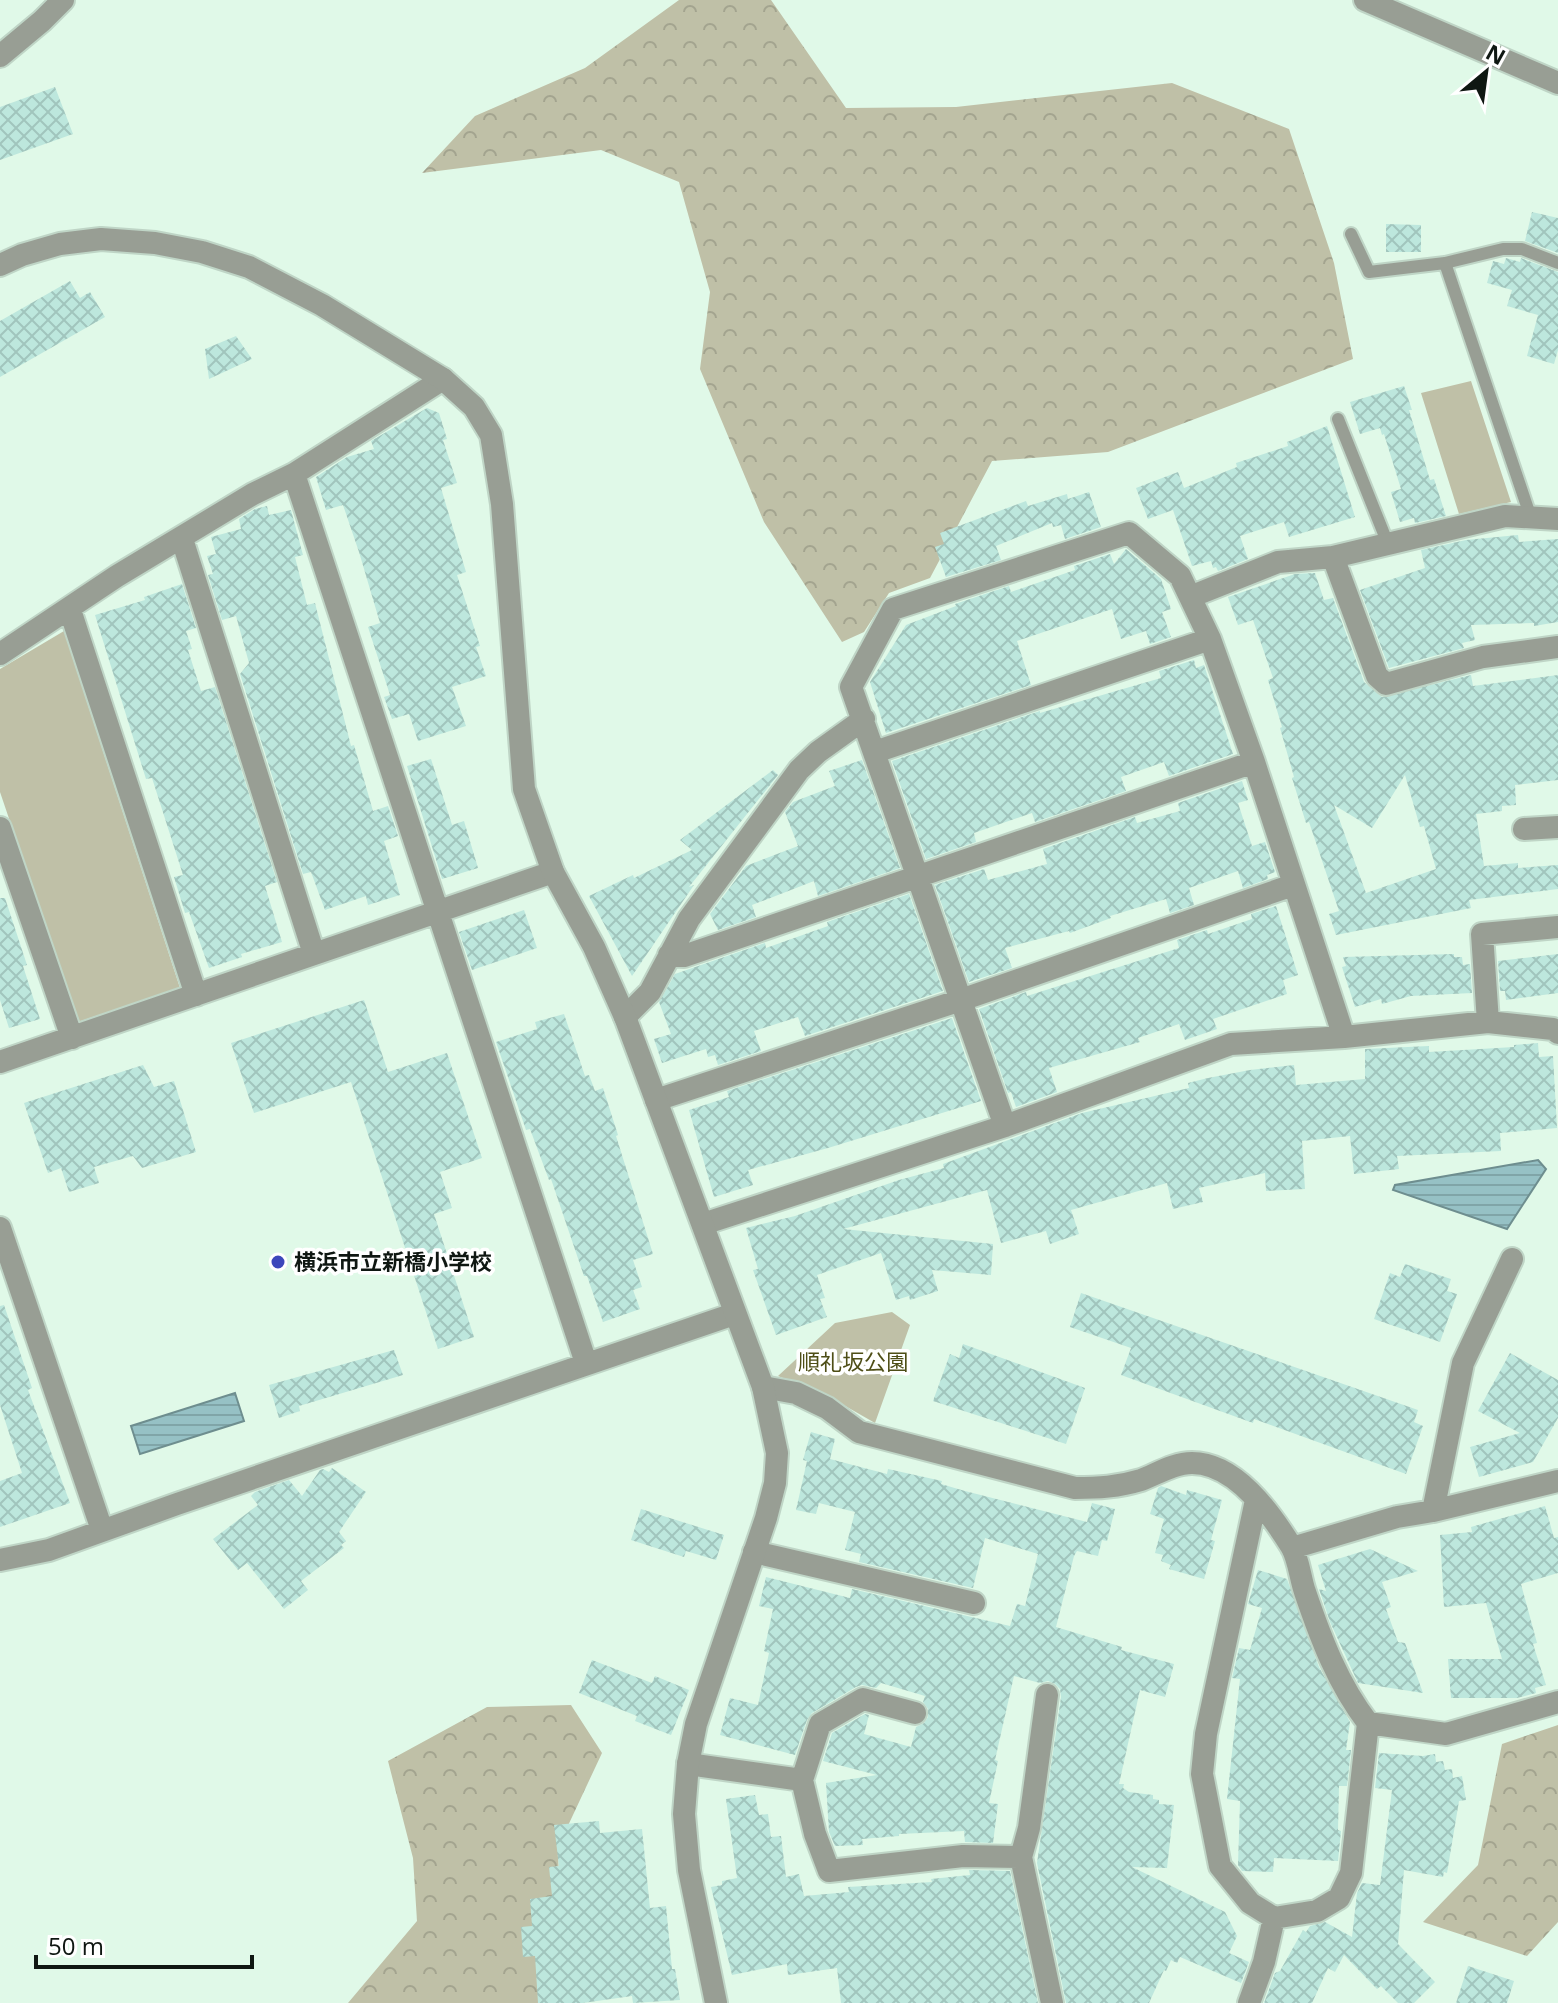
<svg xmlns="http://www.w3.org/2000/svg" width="1558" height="2003" font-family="'Open Sans','Noto Sans JP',sans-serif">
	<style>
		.forest { fill: url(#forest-crowns) }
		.green { fill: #bfc0a7 }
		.water { fill: url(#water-rules); stroke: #6e8e8f; stroke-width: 2 }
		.building { fill: url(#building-cross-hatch); fill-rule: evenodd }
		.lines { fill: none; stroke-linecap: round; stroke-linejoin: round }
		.service-casing { stroke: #bfd5c6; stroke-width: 16 }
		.minor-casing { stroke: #bfd5c6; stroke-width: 26 }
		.tertiary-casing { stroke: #bfd5c6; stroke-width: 26 }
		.service { stroke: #989e94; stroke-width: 12 }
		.minor { stroke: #989e94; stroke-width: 22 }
		.tertiary { stroke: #989e94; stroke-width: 22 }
		.poi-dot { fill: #3c47bb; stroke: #fff; stroke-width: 3 }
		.labels { text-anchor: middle; stroke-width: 7; stroke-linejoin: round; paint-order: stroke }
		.poi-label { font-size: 22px; font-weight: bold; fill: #0f1712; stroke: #fff; text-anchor: start }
		.park-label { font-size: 22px; fill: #4e4e17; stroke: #fff }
	</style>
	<defs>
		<pattern id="forest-crowns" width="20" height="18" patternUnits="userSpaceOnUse" patternTransform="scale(2)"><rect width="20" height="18" fill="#bfc0a7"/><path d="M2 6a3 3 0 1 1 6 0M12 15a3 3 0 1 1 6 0" fill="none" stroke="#a3a48f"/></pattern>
		<pattern id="water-rules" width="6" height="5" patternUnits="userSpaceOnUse" patternTransform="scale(2)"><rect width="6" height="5" fill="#96c1c5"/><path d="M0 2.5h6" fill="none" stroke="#80a5a8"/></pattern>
		<pattern id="building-cross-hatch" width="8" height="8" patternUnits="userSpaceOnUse" patternTransform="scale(2)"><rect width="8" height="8" fill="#bde7dd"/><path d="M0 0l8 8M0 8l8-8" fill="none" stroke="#a1c5bd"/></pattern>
	</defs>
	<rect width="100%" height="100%" fill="#e0f9e8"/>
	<path class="forest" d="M679 0H771L846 108 956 107 1172 83 1289 129 1334 263 1353 359 1108 452 992 461 930 578 889 593 864 632 842 642 764 522 700 369 710 292 679 182 601 150 422 173 475 116 585 68Z
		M571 1705 602 1753 558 1847 561 1961 585 2003H348L417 1921 413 1858 388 1761 487 1707Z
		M1558 1725V1922L1527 1956 1423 1922 1478 1865 1502 1744Z"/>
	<path class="green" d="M1471 381 1511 502 1459 514 1421 393Z
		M64 631 180 988 78 1022 0 792V669Z
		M892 1312 910 1325 875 1423 826 1395 778 1376 835 1323Z"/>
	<path class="water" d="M1538 1160 1546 1169 1507 1229 1393 1190 1395 1185Z
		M235 1393 244 1421 140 1454 131 1426Z"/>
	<path class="building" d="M55 87 73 134 0 160V107Z
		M1532 212 1558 218V253L1525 241Z
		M1386 224 1421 225V252H1386Z
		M1506 258 1520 262 1521 258 1558 272V350L1554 364 1527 356 1538 315 1507 306 1512 290 1487 283 1493 261 1504 264Z
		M70 281 80 298 90 292 105 317 0 377V321Z
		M236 336 252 359 209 379 205 349Z
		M1404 386 1412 410H1409L1430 480 1434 479 1446 516 1415 523 1414 518 1400 522 1391 492 1401 489 1384 434 1382 435 1380 428 1360 434 1350 402Z
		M427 408 439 413 447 439 443 440 457 483 441 488 466 572 457 575 480 646 476 647 486 676 452 687 466 726 418 741 409 714 392 719 384 697 390 695 368 627 380 623 359 552 343 505 326 510 316 477 347 457 374 449 371 441Z
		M1327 426 1355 517 1289 537 1284 522 1240 536 1248 559 1218 571 1216 567 1213 568 1211 561 1192 566 1173 510 1148 519 1136 488 1178 472 1184 488 1237 467 1236 463 1288 446 1287 442Z
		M1089 492 1101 527 1065 539 1061 525 1053 527 1052 523 996 546 1001 560 946 577 935 547 944 544 940 533 1026 501 1028 506 1067 494 1068 499Z
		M267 506 269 515 291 510 303 555 295 557 307 605 315 603 351 746 354 745 373 811 388 806 398 836 384 841 400 895 368 905 366 896 325 910 311 872 303 874 240 674 249 663 236 616 222 620 208 575 213 574 207 556 216 554 211 537 241 529 239 519 255 509Z
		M1518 535 1519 542 1558 539V622L1534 626V623L1471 625 1475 640 1462 643 1464 648 1389 668 1360 590 1425 568 1421 550 1466 540Z
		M1126 549 1161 579 1171 609 1162 612 1171 637 1150 644 1146 631 1121 639 1112 609 1017 641 1031 685 886 733 870 682 906 625 956 606 955 604 1009 586 1011 592 1075 570 1074 566 1110 554 1114 564Z
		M1315 573 1324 600 1333 598 1364 682 1382 697 1471 675 1473 686 1558 675V780L1515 785 1516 805 1502 806V811L1476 814 1484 866 1518 863V868L1558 865V889L1469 900 1471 908 1336 935 1329 914 1339 911 1309 822 1306 823 1292 778 1294 777 1280 728 1282 727 1268 680 1273 678 1253 620 1238 625 1228 597 1295 574ZM1405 775 1420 827 1424 826 1436 869 1366 893 1334 805 1372 828Z
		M182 584 196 628 186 631 192 649 188 650 201 691 215 687 277 882 265 886 282 942 241 954 242 957 209 968 189 912 185 913 174 877 183 875 152 778 146 779 95 615 145 600 144 597Z
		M1194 660 1196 668 1204 665 1233 754 1169 776 1164 762 1121 777 1126 791 1035 822 1032 813 974 833 976 842 926 859 892 761 1040 711V713L1161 678 1159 671Z
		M431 759 452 825 464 821 478 868 442 879 407 766Z
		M862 760 900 868 818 896 814 881 752 905 756 917 718 930 710 914 746 866 798 846 785 812 793 802 835 786 829 771Z
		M773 770 778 775 689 887 694 885 632 976 589 896 633 875 634 878 692 850 680 840Z
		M1242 781 1248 800 1238 803 1252 846 1265 842 1275 872 1267 875 1268 879 1243 888 1238 871 1189 888 1194 905 1170 913 1166 899 1110 916 1111 918 1070 933 1069 931 1005 948 1012 968 969 982 935 885 984 869 988 880 1047 864 1043 849 1135 817 1137 823 1180 811 1178 803Z
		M909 894 943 991 805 1036 798 1017 754 1031 761 1051 718 1065 715 1055 708 1057 706 1049 662 1063 654 1039 671 1034 659 1002 675 974 765 943 766 948 828 926 827 922Z
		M0 898H5L27 965 23 966 40 1019 9 1028 0 1000Z
		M1276 906 1298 975 1283 980 1287 994 1213 1019 1217 1029 1185 1040 1179 1024 1138 1038 1140 1042 1049 1068 1057 1092 1016 1107 1011 1092 1008 1093 979 1009 1026 992 1027 996 1179 948 1177 940 1207 930 1208 934 1252 919 1251 914Z
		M524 910 537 948 472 970 459 932Z
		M1454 954V957H1462L1463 965 1470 964 1472 993 1411 996 1382 1004 1381 999 1355 1007 1342 967 1346 966 1343 957Z
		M1558 954V993L1506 1000 1505 991H1500L1498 961Z
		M364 1000 388 1072 447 1053 482 1158 440 1172 452 1208 434 1214 474 1337 438 1349 351 1082 254 1113 231 1043Z
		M564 1014 585 1076 589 1075 595 1091 603 1088 618 1135 616 1136 653 1254 633 1260 642 1287 633 1290 640 1309 603 1322 587 1276H584L551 1179 549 1180 530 1129 526 1130 496 1042 537 1029 535 1022Z
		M952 1018 981 1101 828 1148 748 1170 753 1185 714 1197 689 1110 729 1097 727 1091Z
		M1538 1043 1539 1057 1553 1056 1557 1128 1500 1133 1501 1151 1397 1156 1399 1169 1354 1174 1350 1136 1302 1141 1305 1189 1266 1191 1265 1173 1199 1188 1203 1202 1173 1209 1167 1183 1071 1210 1079 1234 1050 1244 1046 1231 1001 1243 987 1190 843 1229 993 1244 991 1275 932 1270 938 1291 910 1300 909 1296 896 1300 881 1253 817 1275 825 1298 820 1299 827 1317 776 1335 753 1270 758 1269 746 1228 795 1216 899 1180 944 1168 943 1164 1082 1113 1189 1088 1188 1083 1208 1078 1250 1070 1294 1065 1296 1085 1365 1079V1049L1429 1046V1052L1514 1047V1045Z
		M143 1065 154 1087 174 1081 196 1152 142 1168 133 1156 94 1167 99 1183 69 1192 61 1168 48 1173 24 1103Z
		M1405 1264 1451 1279 1447 1291 1457 1294 1440 1342 1374 1319 1390 1273 1400 1277Z
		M1081 1293 1418 1410 1414 1422 1423 1426 1406 1474 1254 1419 1253 1423 1121 1375 1131 1348 1070 1327Z
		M4 1305 32 1388 28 1390 70 1503 0 1527V1481L22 1473 0 1405V1306Z
		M963 1344 1085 1388 1066 1444 933 1401 950 1354 959 1358Z
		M394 1350 403 1375 299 1406 300 1411 279 1418 269 1385Z
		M1510 1353 1558 1380V1418L1533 1462 1479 1477 1470 1447 1520 1433 1478 1411Z
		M811 1432 835 1439 830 1459 887 1474 888 1469 942 1481 941 1484 965 1491 1087 1522 1092 1503 1115 1509 1107 1541 1102 1540 1098 1556 1077 1551 1074 1556 1056 1627 1122 1647 1121 1650 1174 1664 1165 1697 1140 1690 1119 1784H1124L1123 1788 1129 1792 1153 1795V1799L1159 1800V1804L1174 1805 1167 1868 1132 1867 1225 1912 1237 1936 1229 1953 1249 1962 1241 1983 1180 1957 1177 1963 1171 1960 1166 1971 1164 1970 1149 2003H1066L1037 1863 1061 1697 1060 1689 1055 1684 1048 1681 1040 1683 1014 1676 995 1760 998 1761 989 1803 998 1804 993 1843 965 1842 964 1831 899 1834V1836L862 1839 863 1845 835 1846 829 1832 826 1783 877 1775 823 1761 832 1733 865 1714 869 1715 864 1734 911 1747 916 1727 924 1723 928 1717V1709L923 1702 925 1696 881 1683 876 1688 862 1685 856 1687 812 1713 807 1720 795 1755 720 1735 730 1698 758 1705 769 1653 764 1651 773 1609 759 1606 766 1577 850 1598 852 1589 1010 1626 1017 1604 1025 1606 1038 1554 985 1538 973 1588 859 1562 861 1554 845 1550 855 1512 819 1503 816 1514 796 1510 807 1461 803 1460Z
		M332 1468 366 1492 339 1532 346 1541 341 1545 344 1548 301 1581 308 1590 284 1609 247 1563 238 1570 213 1539 258 1505 251 1496 255 1492 289 1480 302 1496 320 1470 323 1469 329 1472Z
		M1161 1486 1186 1495 1187 1490 1222 1500 1211 1540 1215 1541 1204 1579 1169 1569 1171 1565 1161 1561 1163 1555 1155 1553 1164 1519 1150 1514 1158 1488Z
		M1545 1506 1554 1538 1558 1537V1573L1521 1584 1537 1643 1533 1644 1546 1685 1535 1688 1536 1693 1517 1698H1451L1448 1659H1502L1486 1603 1444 1607 1440 1535 1472 1532 1471 1527Z
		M641 1509 724 1535 716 1560 686 1551 684 1557 631 1540Z
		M1370 1549 1418 1571 1382 1582 1391 1607 1386 1609 1398 1642 1405 1643 1423 1693 1358 1683 1330 1622 1319 1589 1326 1591 1318 1565Z
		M1258 1570 1287 1579 1319 1667 1350 1722 1346 1750H1351L1347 1786H1339L1338 1830 1341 1831 1338 1861 1274 1858 1273 1872 1242 1871 1238 1865 1240 1801 1227 1799 1240 1679 1232 1678 1239 1648 1250 1650 1262 1608 1248 1604Z
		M592 1660 652 1683 655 1676 689 1690 671 1735 635 1721 637 1716 579 1693Z
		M1379 1753 1423 1756 1435 1754 1436 1762 1443 1761 1445 1770 1452 1769 1453 1778 1462 1776 1466 1800 1459 1801 1447 1873 1444 1872 1443 1877 1404 1870 1398 1944 1435 1982 1414 2003H1398L1381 1986 1377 1989 1344 1955 1335 1972 1328 1968 1312 2003H1264L1275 1973 1280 1971 1303 1930 1306 1932 1310 1926 1325 1922 1352 1937 1357 1893 1362 1883 1380 1885 1392 1790 1375 1788Z
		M755 1795 759 1815 768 1814 771 1837 781 1836 786 1877 799 1874 804 1896 849 1892 848 1887 932 1882 931 1879 970 1875 969 1870 1010 1871 1038 2003H841L837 1968 788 1975 787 1964 732 1975 711 1887 722 1885V1881L737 1878 726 1799Z
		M599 1821 600 1833 642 1829 650 1908 666 1906 672 1969H675L680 2000 633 2003 632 1996 583 2003H538L535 1956 523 1957 521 1927 532 1926 530 1899 552 1896 549 1867 559 1866 554 1825Z
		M1468 1966 1514 1981 1507 2003H1456Z"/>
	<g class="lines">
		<defs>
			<path id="service" d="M1351 234 1369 272 1445 263 1503 249H1522L1558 263
				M1445 263 1531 518
				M1338 419 1388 544"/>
			<path id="minor" d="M1365 0 1558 83
				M0 56 42 21 63 0
				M294 474 586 1363
				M1558 519 1505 516 1333 557 1377 676 1386 684 1483 657 1558 647
				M182 539 314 954
				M1190 597 1278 562 1333 557
				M70 610 196 995
				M0 654 117 576 253 494 294 474 443 379
				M875 752 1210 639
				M0 828 72 1038
				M1524 829 1558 827
				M669 955 684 956 1254 762
				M625 1017 650 992 689 919 799 770 818 752 864 719
				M1488 1022 1482 934 1558 927
				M0 1062 553 872
				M656 1100 961 1000 1293 885
				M1005 1126 851 687 893 609 1129 533 1180 576 1210 639 1254 762 1344 1037
				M703 1224 1005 1126 1231 1044 1344 1037 1488 1022 1553 1029 1558 1033
				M0 1228 102 1530
				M763 1387 796 1393 827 1408 859 1432 1075 1488C1098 1488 1118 1487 1141 1480 1157 1474 1174 1463 1192 1463 1235 1463 1270 1512 1291 1546 1299 1559 1300 1578 1305 1592 1321 1639 1338 1684 1368 1723L1351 1873 1339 1898 1317 1911 1274 1918 1250 1903 1220 1866 1202 1774 1206 1734 1256 1500
				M1433 1511 1558 1481
				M1292 1548 1397 1517 1433 1511 1463 1363 1512 1259
				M754 1552 974 1603
				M0 1560 49 1550 177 1504 734 1314
				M1047 1695 1029 1828 1021 1857 1052 2003
				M1368 1723 1446 1734 1558 1702
				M688 1764 802 1780 815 1834 829 1871 963 1856 1021 1857
				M802 1780 820 1724 863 1699 915 1713
				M1249 2003 1264 1962 1274 1918"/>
			<path id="tertiary" d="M0 265 22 255 60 244 101 239 155 243 202 252 249 267 322 305 443 379 474 407 491 435 502 504 524 789 553 872 594 947 625 1017 763 1387 777 1453 775 1483 766 1518 696 1724 688 1764 684 1814 689 1870 716 2003"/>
		</defs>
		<use href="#service" class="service-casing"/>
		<use href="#minor" class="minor-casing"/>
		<use href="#tertiary" class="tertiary-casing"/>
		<use href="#service" class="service"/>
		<use href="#minor" class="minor"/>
		<use href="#tertiary" class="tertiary"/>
	</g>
	<circle class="poi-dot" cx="278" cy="1262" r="8"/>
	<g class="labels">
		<g class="poi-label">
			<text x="294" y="1270">横浜市立新橋小学校</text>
		</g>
		<g class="park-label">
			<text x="853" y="1370">順礼坂公園</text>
		</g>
	</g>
	<g transform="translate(1486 72) rotate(29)" stroke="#ffffff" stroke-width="6" paint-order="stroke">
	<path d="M0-6L14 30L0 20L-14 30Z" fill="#0f1712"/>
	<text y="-12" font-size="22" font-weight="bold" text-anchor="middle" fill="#0f1712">N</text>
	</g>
	<path d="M36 1955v12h216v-12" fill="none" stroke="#0f1712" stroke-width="4"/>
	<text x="48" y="1955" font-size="24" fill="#0f1712" stroke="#ffffff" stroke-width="6" paint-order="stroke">50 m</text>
</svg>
